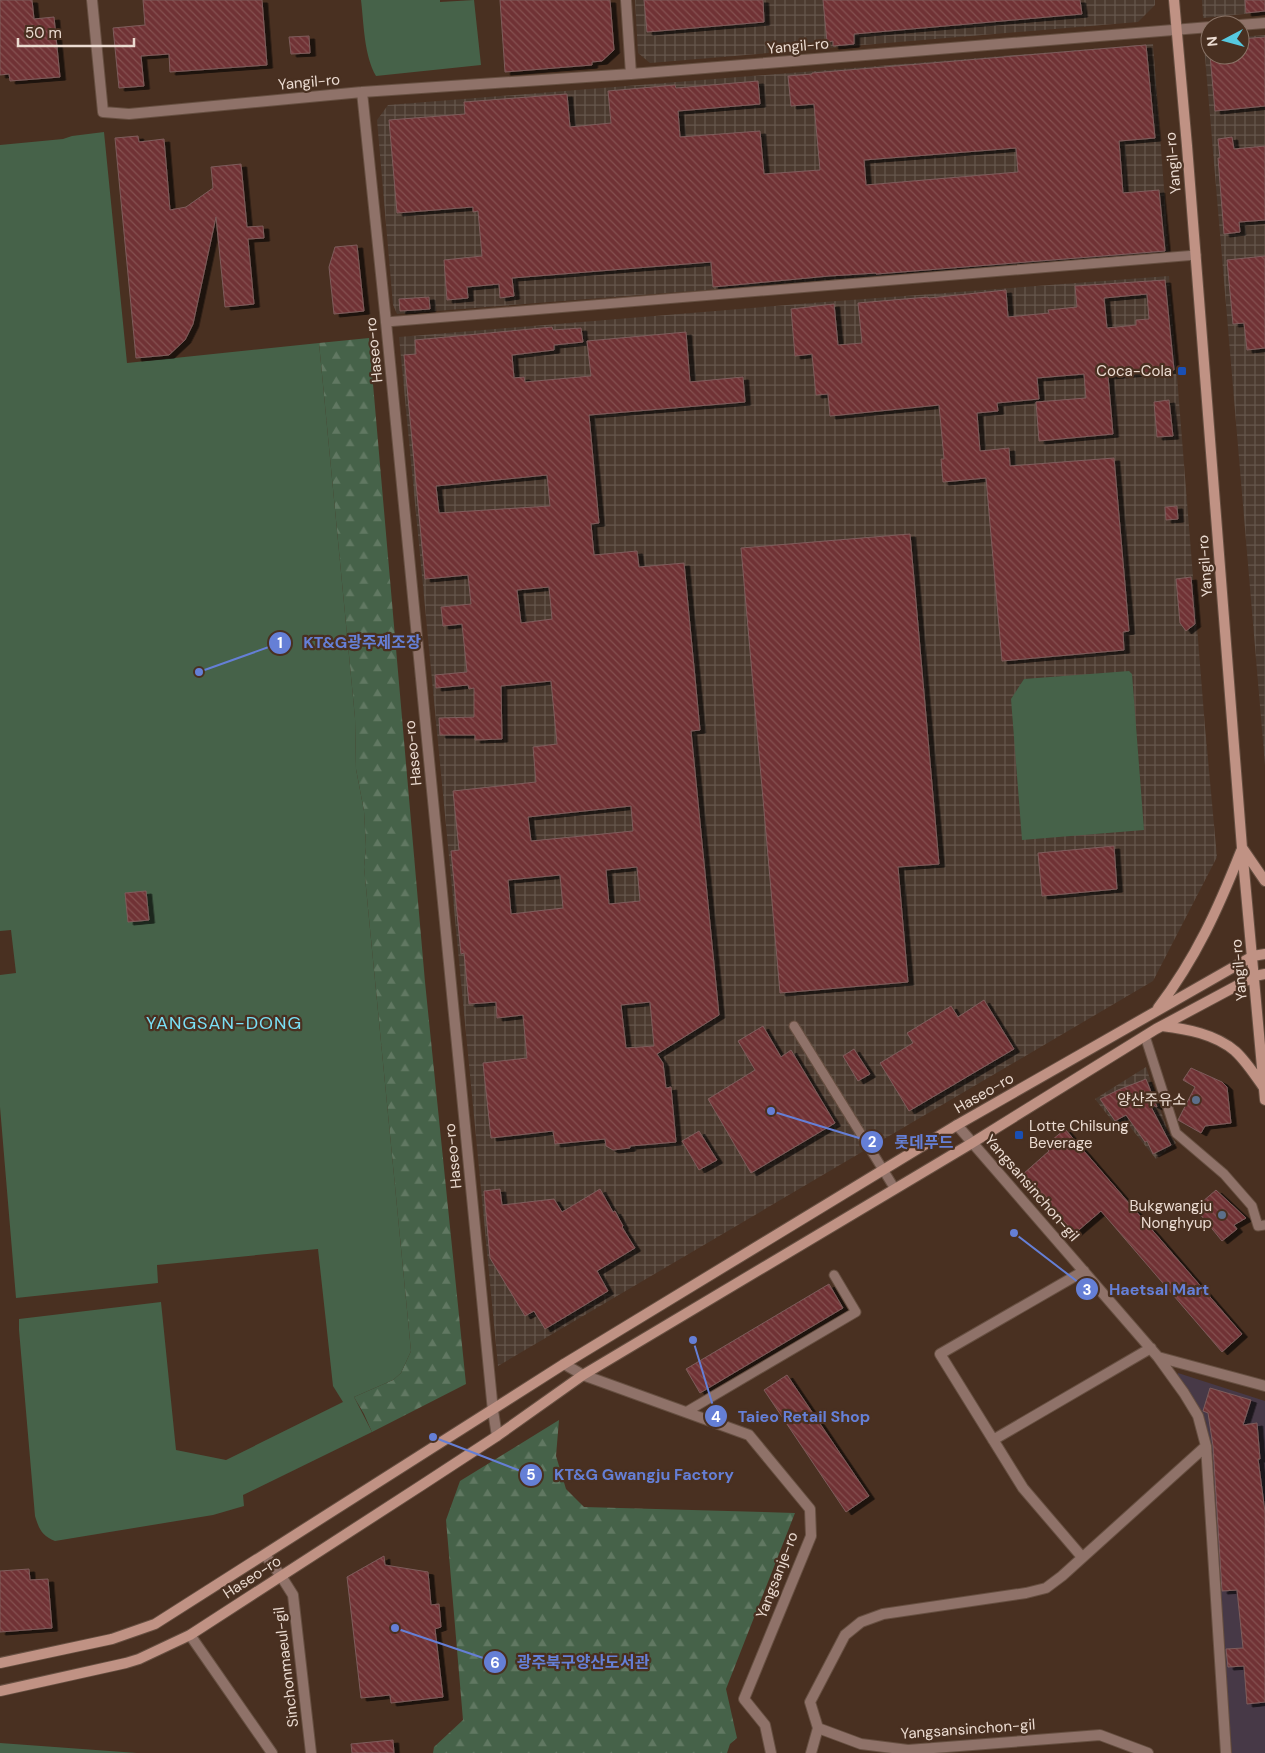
<svg xmlns="http://www.w3.org/2000/svg" width="1265" height="1753" font-family="'DM Sans','Noto Sans KR',sans-serif">
	<style>
		.commercial { fill: #473947 }
		.industrial { fill: url(#industrial-grid) }
		.forest { fill: url(#forest-firs) }
		.green { fill: #466249 }
		.building { fill: url(#building-back-hatch); stroke: #7d5c5b; fill-rule: evenodd; filter: url(#shadow) }
		.lines { fill: none; stroke-linecap: round; stroke-linejoin: round }
		.lane-casing { stroke: #664f41; stroke-width: 11 }
		.street-casing { stroke: #664f41; stroke-width: 12 }
		.secondary-casing { stroke: #664f41; stroke-width: 12 }
		.lane { stroke: #8f7269; stroke-width: 9 }
		.street { stroke: #8f7269; stroke-width: 10 }
		.secondary { stroke: #c09284; stroke-width: 10 }
		.transit-dot { fill: #1a4fb4; stroke: #493021; stroke-width: 2 }
		.service-dot { fill: #5c6f8a; stroke: #493021; stroke-width: 2 }
		.labels { text-anchor: middle; stroke-width: 4.5; stroke-linejoin: round; paint-order: stroke }
		.street-label { font-size: 15px; fill: #ebdbd1; stroke: #493021 }
		.poi-label { font-size: 15px; fill: #ebdbd1; stroke: #493021; text-anchor: end }
		.quarter-label { font-size: 18px; letter-spacing: 1px; fill: #7ae0f6; stroke: #493021 }
		.leader { fill: none; stroke: #657fd6; stroke-width: 2 }
		.callout-dot { fill: #657fd6; stroke: #493021; stroke-width: 2 }
		.mark-label { font-size: 15px; text-anchor: middle; font-weight: bold; fill: #fff }
		.callout-label { font-size: 16px; text-anchor: middle; font-weight: bold; fill: #657fd6; stroke: #493021; stroke-width: 4.5; stroke-linejoin: round; paint-order: stroke }
	</style>
	<defs>
		<pattern id="industrial-grid" width="8" height="8" patternUnits="userSpaceOnUse" patternTransform="scale(1.25)"><rect width="8" height="8" fill="#4b3a2f"/><path d="M0 4h8M4 0v8" fill="none" stroke="#65564c"/></pattern>
		<pattern id="forest-firs" width="22" height="20" patternUnits="userSpaceOnUse" patternTransform="scale(1.25)"><rect width="22" height="20" fill="#466249"/><path d="M5 1l3.5 6h-7zM16 11l3.5 6h-7z" fill="#617862"/></pattern>
		<pattern id="building-back-hatch" width="6" height="6" patternUnits="userSpaceOnUse" patternTransform="scale(1.25)"><rect width="6" height="6" fill="#703335"/><path d="M-1 5l2 2M0 0l6 6M5-1l2 2" fill="none" stroke="#855051"/></pattern>
		<filter id="shadow"><feDropShadow dx="5.5" dy="3" stdDeviation="0" flood-color="#0009"/></filter>
	</defs>
	<rect width="100%" height="100%" fill="#493021"/>
	<path class="commercial" d="M1178 1373 1265 1401V1753H1232L1206 1422 1176 1380Z"/>
	<path class="industrial" d="M635 0H1155V5L1138 22 650 63 638 53Z
		M1202 0H1265V12L1203 18Z
		M1265 35V765L1204 45 1207 40H1210V55H1240V37Z
		M1153 44 1169 254 397 314 393 305 377 120 388 105Z
		M1169 276 1205 727 1217 857 1153 981 498 1366 399 337 824 302Z
		M1146 1067 1168 1132 1176 1143 1156 1159 1126 1122 1117 1127 1095 1099Z"/>
	<path class="forest" d="M369 338 425 982 466 1384 372 1432 364 1414 354 1397 393 1380 401 1373 411 1351 364 867 366 847 364 811 356 769 355 718 319 343Z
		M559 1420 556 1456 566 1489 584 1507 795 1513 726 1689 737 1738 730 1744 727 1753H433L434 1747 463 1720 446 1520 460 1481Z"/>
	<path class="green" d="M361 0H440V2L474 0 481 65 376 76C364 55 364 25 361 0Z
		M104 132 127 363 319 343 355 718 356 769 364 811 366 847 364 867 411 1351 401 1373 393 1380 354 1397 372 1432 243 1495 244 1506 213 1515 55 1541C42 1536 39 1529 35 1516L19 1330V1319L161 1302 176 1450 226 1460 343 1402 333 1386 318 1249 157 1265 158 1283 16 1298 0 1107V975L16 973 11 930 0 931V145L63 139 72 136Z
		M1129 671 1132 674 1144 830 1022 840 1011 699 1024 679Z
		M0 1743 137 1753H0Z"/>
	<path class="building" d="M0 0H32L34 19 54 17 60 77 10 81 9 74 0 75Z
		M143 0H262L267 65 170 72 169 54 141 56 144 86 119 88 113 28 145 25Z
		M500 0H610L614 50 602 61 592 62V65L505 72Z
		M644 0H763L764 22 647 32Z
		M823 0H1080L1082 14 854 34V44L833 46V41L827 42Z
		M1245 0H1265V11L1246 13Z
		M309 36 310 53 291 54 289 37Z
		M1265 37V106L1215 111 1210 55H1240V39Z
		M1146 45 1155 138 1119 141 1123 193 1159 190 1165 251 876 274V273L829 276 713 287 711 262 512 278 514 296 500 298 499 284 467 287 468 298 447 300 444 260 482 256 478 211 473 212V207L397 213 389 120 465 114 464 102 567 94 570 127 611 123 608 91 675 85 676 88 758 81 760 104 678 111 680 137 760 131 764 174 820 170 814 104 791 106 788 76 812 74V73ZM1016 148 1018 172 866 185 864 160Z
		M138 136 139 142 164 139 170 210 186 207 213 188 211 167 241 164 247 227 263 226 264 238 248 239 254 304 225 307 216 217 193 324 185 340 169 355 136 358 115 138Z
		M1232 137 1234 149 1265 146V220L1239 222 1240 232 1224 234 1218 158H1220L1218 139Z
		M357 245 364 311 334 314 329 267 335 247Z
		M1265 256V348L1247 350 1244 323 1233 324 1227 260Z
		M1165 280 1174 370 1108 376 1113 434 1039 441 1036 402 1086 398 1084 374 1037 378 1039 399 997 403 998 411 977 413 980 451 1009 448 1010 466 1114 458 1129 631 1123 632 1124 650 1002 661 986 478 943 482 941 459H944L939 405 830 416 828 394 816 395 812 354 795 356 791 309 834 304 838 345 862 343 858 303 928 297 929 298 1006 290 1008 317 1049 313 1048 310 1077 307 1075 286ZM1147 294 1149 319 1136 320V325L1107 328 1104 298Z
		M429 297 430 309 400 311 399 299Z
		M552 327 553 330 581 328 583 342 554 345V350L512 355 514 378 524 377 525 382 591 376 587 341 686 332 690 382 743 377 745 402 589 415 599 523 591 524 594 555 637 551 639 567 684 563 700 730 691 731 719 1015 657 1054 663 1063 666 1088 671 1087 676 1142 630 1146V1148L613 1150 606 1146 605 1139 555 1144 553 1131 491 1138 483 1063 527 1058 523 1015 497 1018 496 1002 469 1004 464 953 461 954 451 851 459 850 453 791 536 782 533 747 557 744 551 681 501 686 502 739 475 740V735H440L439 718 474 717V688L469 689 468 685 436 688 435 675 467 672 462 624 443 626 441 607 471 604 468 575 425 579 404 355 416 354 415 340ZM547 475 550 506 439 513 436 486ZM549 587 552 619 521 623 517 590ZM631 806 633 831 531 841 528 817ZM637 867 640 901 609 904 606 870ZM560 875 563 908 511 914 508 880ZM650 1002 654 1046 626 1048 621 1005Z
		M1169 400 1173 436 1157 437 1154 402Z
		M1177 506 1178 519 1166 520 1165 507Z
		M910 534 939 864 898 867 908 982 780 993 741 548Z
		M1191 577 1195 624 1186 631 1180 623 1176 579Z
		M1114 846 1117 889 1042 896 1038 853Z
		M146 891 149 920 128 922 125 893Z
		M984 1000 1014 1049 909 1111 880 1063 913 1043 907 1033 951 1006 958 1017Z
		M763 1026 781 1057 791 1050 835 1123 751 1173 708 1099 755 1070 738 1041Z
		M854 1049 870 1074 858 1081 843 1056Z
		M1191 1068 1222 1082 1227 1087 1231 1123 1205 1126 1201 1133 1178 1120 1195 1087 1183 1080Z
		M1146 1079 1157 1107 1149 1103 1171 1145 1153 1154 1147 1141 1145 1142 1126 1115 1115 1121 1100 1099 1118 1090Z
		M1065 1129 1242 1334 1222 1352 1101 1211 1073 1235 1022 1175 1049 1151 1045 1146Z
		M699 1131 717 1160 699 1170 682 1141Z
		M500 1189 502 1205 554 1199 562 1212 600 1189 613 1212 615 1211 623 1226 622 1227 635 1248 597 1271 608 1291 545 1329 534 1311 525 1316 490 1258 484 1191Z
		M1216 1190 1246 1218 1234 1225 1237 1229 1222 1241 1195 1208Z
		M829 1284 843 1308 700 1393 686 1369Z
		M787 1375 869 1496 846 1512 764 1390Z
		M1210 1388 1251 1400 1243 1425 1257 1423 1260 1459H1258L1265 1512V1702L1247 1704 1244 1666 1228 1667 1226 1649 1243 1648 1237 1590 1222 1591 1213 1446 1208 1413 1203 1411Z
		M384 1556 385 1565 428 1572 431 1605 439 1604 441 1627 435 1629 443 1697 391 1703 390 1695 361 1698 347 1577Z
		M29 1569 30 1580 48 1579 52 1628 0 1632V1571Z
		M393 1740 394 1753H352L351 1744Z"/>
	<g class="lines">
		<defs>
			<path id="lane" d="M386 322 1196 255
				M794 1026 895 1189
				M1145 1036 1176 1133 1224 1174 1252 1206 1258 1226 1265 1225
				M686 1412 856 1312 834 1275"/>
			<path id="street" d="M92 0 103 112 129 114 362 92 631 74 1210 27
				M626 0 631 74
				M1240 25 1265 23
				M362 92 386 322 493 1411 497 1436
				M957 1125 1158 1357 1184 1393 1198 1416 1206 1446 1226 1753
				M1158 1357 1265 1386
				M564 1364 583 1375 749 1435 810 1509 811 1536 744 1699 765 1725 771 1753
				M993 1440 1151 1348
				M265 1555 281 1576 293 1595 311 1753
				M1082 1557 1023 1488 940 1354 1084 1271
				M190 1635 272 1753
				M818 1728 810 1702 845 1635 861 1622 883 1614 1026 1593 1046 1588 1062 1576 1206 1446
				M818 1728 861 1744 908 1750 1100 1735 1148 1753
				M811 1753 818 1728"/>
			<path id="secondary" d="M1174 0 1187 146 1242 848 1265 1100
				M1243 849 1265 881
				M1158 1008C1196 958 1218 909 1241 851
				M1162 1026C1187 1029 1215 1034 1235 1051 1246 1061 1255 1075 1264 1088
				M0 1663 112 1639 155 1624 564 1364 957 1125 1253 956 1265 954
				M0 1691 126 1663 139 1659 190 1635 422 1485 497 1436 583 1375 972 1143 1156 1029 1255 976 1265 974"/>
		</defs>
		<use href="#lane" class="lane-casing"/>
		<use href="#street" class="street-casing"/>
		<use href="#secondary" class="secondary-casing"/>
		<use href="#lane" class="lane"/>
		<use href="#street" class="street"/>
		<use href="#secondary" class="secondary"/>
	</g>
	<g class="transit-dot">
		<rect x="1177" y="366" width="10" height="10" rx="2.5"/>
		<rect x="1014" y="1130" width="10" height="10" rx="2.5"/>
	</g>
	<g class="service-dot">
		<circle cx="1196" cy="1100" r="5"/>
		<circle cx="1222" cy="1215" r="5"/>
	</g>
	<g class="labels">
		<g class="street-label">
			<text transform="translate(798 46) rotate(-5)" y="5">Yangil-ro</text>
			<text transform="translate(309 82) rotate(-5)" y="5">Yangil-ro</text>
			<text transform="translate(1173 163) rotate(-95)" y="5">Yangil-ro</text>
			<text transform="translate(374 350) rotate(-96)" y="5">Haseo-ro</text>
			<text transform="translate(1205 566) rotate(-94)" y="5">Yangil-ro</text>
			<text transform="translate(413 753) rotate(-96)" y="5">Haseo-ro</text>
			<text transform="translate(1239 970) rotate(-95)" y="5">Yangil-ro</text>
			<text transform="translate(984 1093) rotate(-30)" y="5">Haseo-ro</text>
			<text transform="translate(453 1156) rotate(-96)" y="5">Haseo-ro</text>
			<text transform="translate(1032 1188) rotate(49)" y="5">Yangsansinchon-gil</text>
			<text transform="translate(777 1575) rotate(-69)" y="5">Yangsanje-ro</text>
			<text transform="translate(252 1577) rotate(-33)" y="5">Haseo-ro</text>
			<text transform="translate(286 1667) rotate(-97)" y="5">Sinchonmaeul-gil</text>
			<text transform="translate(968 1729) rotate(-4)" y="5">Yangsansinchon-gil</text>
		</g>
		<g class="poi-label">
			<text x="1172" y="376">Coca-Cola</text>
			<text x="1186" y="1105">양산주유소</text>
			<text x="1029" y="1131" text-anchor="start">Lotte Chilsung<tspan x="1029" dy="17">Beverage</tspan></text>
			<text x="1212" y="1211">Bukgwangju<tspan x="1212" dy="17">Nonghyup</tspan></text>
		</g>
		<g class="quarter-label">
			<text x="224" y="1029">YANGSAN-DONG</text>
		</g>
	</g>
	<path class="leader" d="M199 672L280 643M771 1111L872 1142M1014 1233L1087 1289M693 1340L716 1416M433 1437L531 1475M395 1628L495 1662"/>
	<g class="callout-dot">
		<circle cx="199" cy="672" r="5"/>
		<circle cx="771" cy="1111" r="5"/>
		<circle cx="1014" cy="1233" r="5"/>
		<circle cx="693" cy="1340" r="5"/>
		<circle cx="433" cy="1437" r="5"/>
		<circle cx="395" cy="1628" r="5"/>
		<circle cx="280" cy="643" r="12"/>
		<circle cx="872" cy="1142" r="12"/>
		<circle cx="1087" cy="1289" r="12"/>
		<circle cx="716" cy="1416" r="12"/>
		<circle cx="531" cy="1475" r="12"/>
		<circle cx="495" cy="1662" r="12"/>
	</g>
	<g class="mark-label">
		<text x="280" y="648">1</text>
		<text x="872" y="1147">2</text>
		<text x="1087" y="1295">3</text>
		<text x="716" y="1422">4</text>
		<text x="531" y="1480">5</text>
		<text x="495" y="1668">6</text>
	</g>
	<g class="callout-label">
		<text x="362" y="648">KT&amp;G광주제조장</text>
		<text x="924" y="1148">롯데푸드</text>
		<text x="1159" y="1295">Haetsal Mart</text>
		<text x="804" y="1422">Taieo Retail Shop</text>
		<text x="644" y="1480">KT&amp;G Gwangju Factory</text>
		<text x="583" y="1668">광주북구양산도서관</text>
	</g>
	<g transform="translate(1225 40) rotate(264)"><circle r="24" fill="#493021" stroke="#8a7467"/>
	<path d="M0-4L9 19L0 12L-9 19Z" fill="#56c9e0"/>
	<text y="-8" font-size="14" font-weight="bold" text-anchor="middle" fill="#ebdbd1">N</text>
	</g>
	<path d="M18 38v8h116v-8" fill="none" stroke="#ebdbd1" stroke-width="2.5"/>
	<text x="25" y="38" font-size="15" fill="#ebdbd1" stroke="#493021" stroke-width="4" paint-order="stroke">50 m</text>
</svg>
